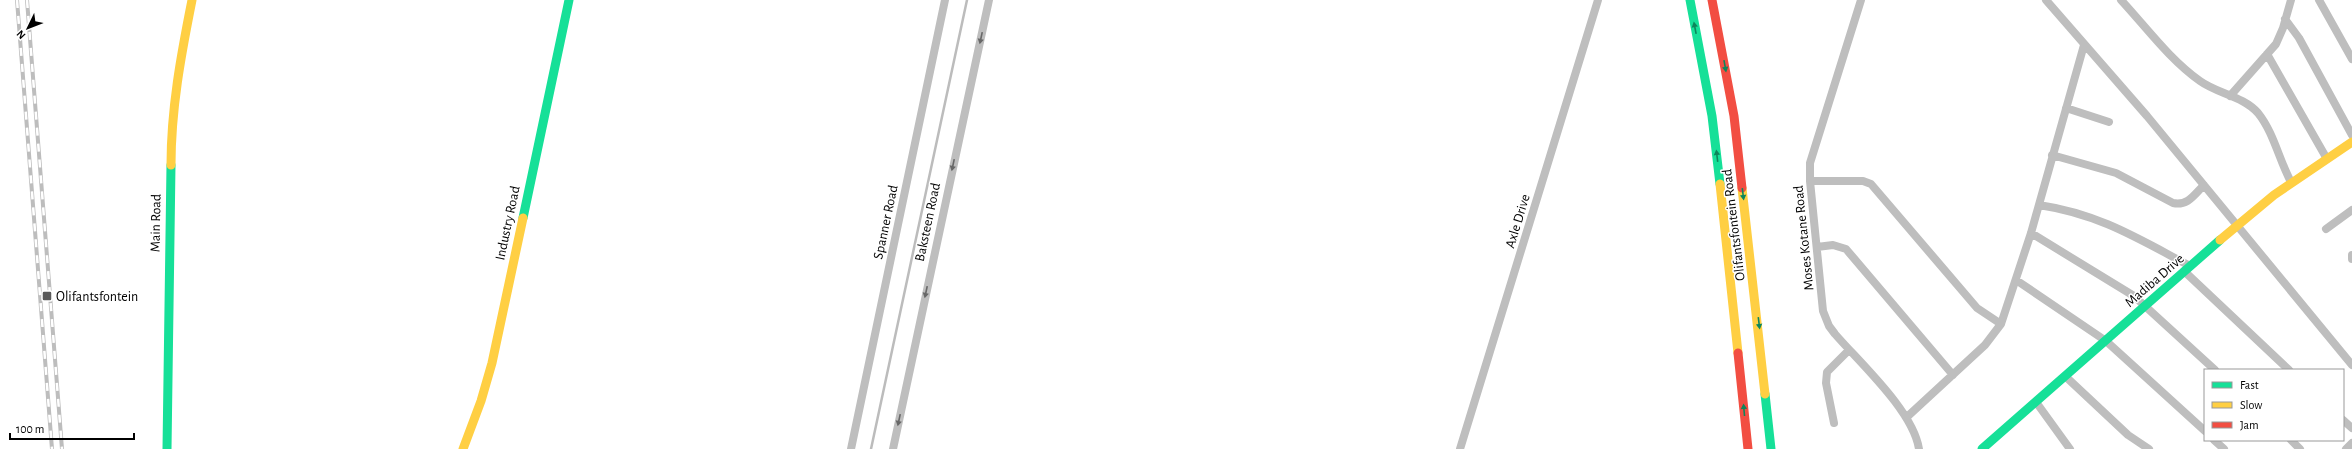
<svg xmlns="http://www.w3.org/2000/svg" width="2352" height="449" font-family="'Alegreya Sans',sans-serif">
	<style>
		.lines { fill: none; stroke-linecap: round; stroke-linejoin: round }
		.stream { stroke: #bcbcbc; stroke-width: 2.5 }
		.street { stroke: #bebebe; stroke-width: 8 }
		.fast { stroke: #16e098; stroke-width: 9 }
		.slow { stroke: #ffcf43; stroke-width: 9 }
		.jam { stroke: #f24e42; stroke-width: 9 }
		.rail-casing { stroke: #bdbdbd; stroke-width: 4 }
		.rail { stroke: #fff; stroke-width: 2.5; stroke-dasharray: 8; stroke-linecap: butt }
		.oneway { fill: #0d865b }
		.oneway2 { fill: #686868 }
		.poi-dot { fill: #595959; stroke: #fff; stroke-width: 1.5 }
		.labels { text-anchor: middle; stroke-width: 3; stroke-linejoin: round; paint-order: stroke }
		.street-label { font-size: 14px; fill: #000; stroke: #fff }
		.poi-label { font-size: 14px; fill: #000; stroke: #fff; text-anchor: start }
	</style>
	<rect width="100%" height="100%" fill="#fff"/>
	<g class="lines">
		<path class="stream" d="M871 449 967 0"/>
		<path class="street" d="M1861 0 1810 163V181L1823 311 1829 326 1835 334C1861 364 1913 411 1919 449
			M2046 0 2147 116 2352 365
			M2121 0C2146 27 2170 60 2200 81 2218 94 2243 96 2258 113 2274 133 2279 160 2291 182
			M2319 0 2352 59
			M2285 19 2299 38 2352 135
			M2267 54 2327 159
			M2230 96 2276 44 2283 28 2291 0
			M2066 108 2109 122
			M2052 155 2116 173 2173 203C2188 206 2194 195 2204 185
			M1810 181H1863L1871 184 1977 308 2001 324
			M2039 205C2099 214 2137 238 2190 266
			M2326 229 2352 210
			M2031 233 2134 296 2215 370
			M1817 247 1833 245 1846 249 1953 375
			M2352 255V259
			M2184 271 2289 370
			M2016 280 2106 341 2205 431
			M2065 376 2128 435 2149 449
			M2036 402 2070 449
			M1908 416 1985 345 2001 324 2031 233 2084 45
			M2343 420 2352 428
			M1834 423 1826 383 1827 372 1849 350
			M2214 440 2224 449
			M2291 440 2300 449
			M851 449 945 0
			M893 449 989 0
			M1460 449 1598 0
			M2346 449 2352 443"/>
		<path class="fast" d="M1690 0 1712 116 1720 184
			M523 218 569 0
			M1765 394 1771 449
			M167 449 171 165
			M1982 449 2220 240"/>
		<path class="slow" d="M171 165C171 109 181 55 192 0
			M1720 184 1738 353
			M1742 188 1765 394
			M2220 240 2274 195 2352 142
			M463 449 481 401 492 363 523 218"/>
		<path class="jam" d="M1712 0 1734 116 1742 188
			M1738 353 1748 449"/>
		<defs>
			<path id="rail" d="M17 0 52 449
				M27 0 62 449"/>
		</defs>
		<use href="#rail" class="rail-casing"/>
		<use href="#rail" class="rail"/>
	</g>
	<defs><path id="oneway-solid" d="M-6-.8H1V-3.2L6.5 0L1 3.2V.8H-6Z"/></defs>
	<g class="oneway">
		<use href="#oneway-solid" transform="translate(1695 28) rotate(-101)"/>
		<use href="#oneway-solid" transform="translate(1725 66) rotate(80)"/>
		<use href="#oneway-solid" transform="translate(1717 156) rotate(-97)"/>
		<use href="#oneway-solid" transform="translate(1743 194) rotate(83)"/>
		<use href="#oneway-solid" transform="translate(1759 323) rotate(83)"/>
		<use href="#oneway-solid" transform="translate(1744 410) rotate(-95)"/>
	</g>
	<g class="oneway2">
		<use href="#oneway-solid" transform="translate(981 38) rotate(102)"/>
		<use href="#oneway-solid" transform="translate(953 165) rotate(102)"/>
		<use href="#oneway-solid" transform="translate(926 292) rotate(102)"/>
		<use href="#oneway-solid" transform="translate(899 420) rotate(102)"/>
	</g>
	<rect class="poi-dot" x="42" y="291" width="10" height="10" rx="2"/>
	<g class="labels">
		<g class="street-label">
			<text transform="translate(1517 221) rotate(-73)" y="5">Axle Drive</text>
			<text transform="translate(885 222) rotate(-78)" y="5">Spanner Road</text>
			<text transform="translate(927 222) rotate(-78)" y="5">Baksteen Road</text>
			<text transform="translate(155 223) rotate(-89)" y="5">Main Road</text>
			<text transform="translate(507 223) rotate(-78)" y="5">Industry Road</text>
			<text transform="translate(1733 225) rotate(-97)" y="5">Olifantsfontein Road</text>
			<text transform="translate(1803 238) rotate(-96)" y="5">Moses Kotane Road</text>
			<text transform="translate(2154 280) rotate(-41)" y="5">Madiba Drive</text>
		</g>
		<g class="poi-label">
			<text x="56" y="301">Olifantsfontein</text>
		</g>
	</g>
	<rect x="2204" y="369" width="140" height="72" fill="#ffffff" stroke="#999999"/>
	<rect x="2212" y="382" width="20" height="6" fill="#16e098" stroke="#999999"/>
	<text x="2240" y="389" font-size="12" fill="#000000">Fast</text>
	<rect x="2212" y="402" width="20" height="6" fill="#ffcf43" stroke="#999999"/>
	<text x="2240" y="409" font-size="12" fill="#000000">Slow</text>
	<rect x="2212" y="422" width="20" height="6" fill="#f24e42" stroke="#999999"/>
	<text x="2240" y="429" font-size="12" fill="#000000">Jam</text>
	<g transform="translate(28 28) rotate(227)" stroke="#ffffff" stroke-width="3" paint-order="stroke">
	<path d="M0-3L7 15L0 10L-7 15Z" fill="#000000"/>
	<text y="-6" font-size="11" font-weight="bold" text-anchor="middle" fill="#000000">N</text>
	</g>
	<path d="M10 433v6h124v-6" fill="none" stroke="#000000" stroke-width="2"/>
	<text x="16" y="433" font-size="12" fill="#000000" stroke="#ffffff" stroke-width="3" paint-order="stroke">100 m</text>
</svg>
